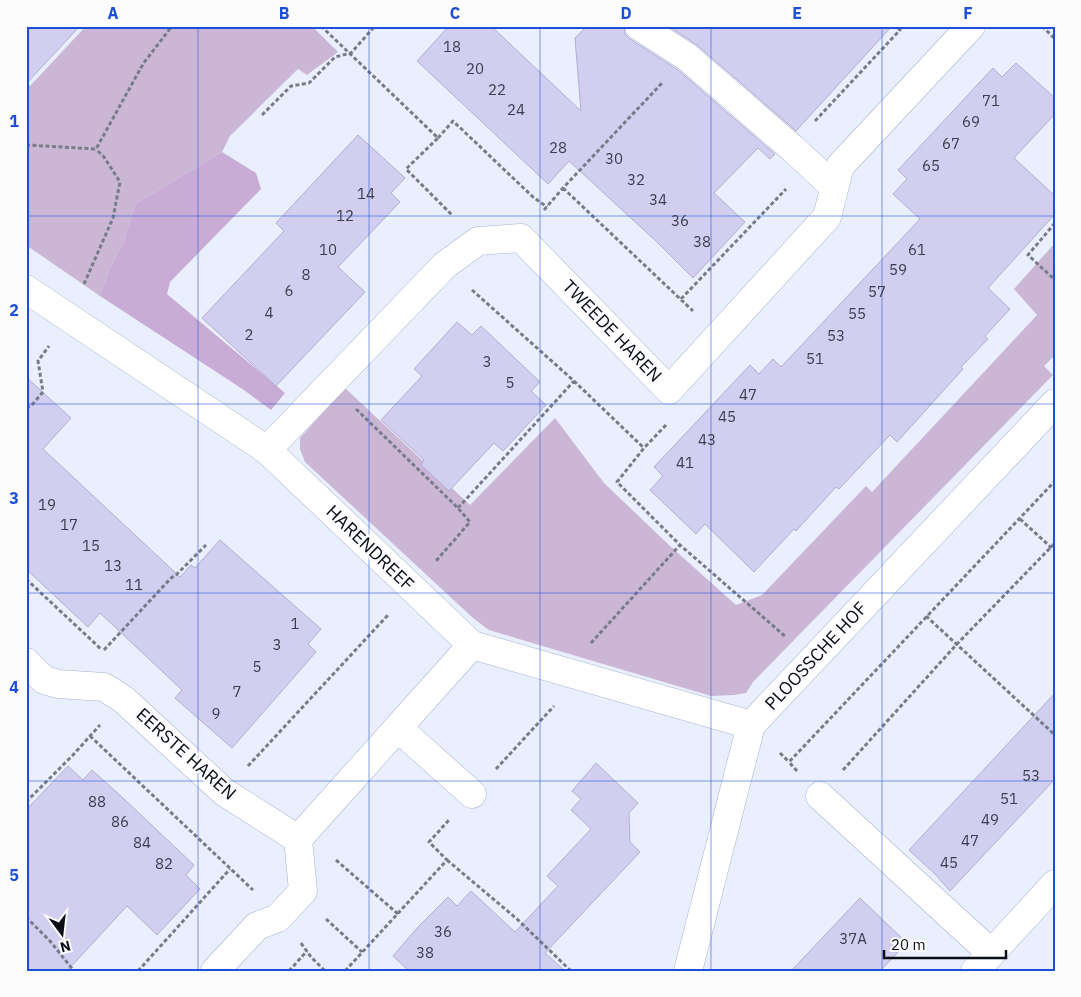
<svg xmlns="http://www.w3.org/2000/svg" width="1081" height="997" font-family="'IBM Plex Sans',sans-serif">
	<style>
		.green { fill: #ccb6d6 }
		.forest { fill: #c9acd6 }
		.building { fill: #d1cef0; stroke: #b2aed0 }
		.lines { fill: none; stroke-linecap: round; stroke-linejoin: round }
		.minor-casing { stroke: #a4b3d2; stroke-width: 29 }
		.path { stroke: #777c88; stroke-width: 3; stroke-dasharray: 4 2.5; stroke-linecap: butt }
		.minor { stroke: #fff; stroke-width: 28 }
		.grid { fill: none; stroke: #1d4ed8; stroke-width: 1; stroke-opacity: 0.55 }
		.labels { text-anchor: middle; stroke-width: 5; stroke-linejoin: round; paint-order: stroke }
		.number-label { font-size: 15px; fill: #3a3d4d }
		.street-label { font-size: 18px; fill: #080d17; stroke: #fcfcfc }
		.neatline { fill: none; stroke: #1d4ed8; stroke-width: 2 }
		.grid-label { font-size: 16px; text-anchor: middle; font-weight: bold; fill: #1d4ed8 }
	</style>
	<rect width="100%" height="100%" fill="#e9effc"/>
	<path class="green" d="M86 26H312L338 52 307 75 298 69 230 136 222 152 135 204 123 244 111 266 100 296 26 245V82L30 86Z
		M1055 243V355L1044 366 1053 375 753 682 746 693 734 695 711 696 489 630 473 618 305 462 300 449V438L345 388 470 505 555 418 604 483 669 545 736 605 762 595 866 486 872 492 1037 315 1014 289Z"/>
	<path class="forest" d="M222 152 256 173 261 189 170 282 167 294 285 393 271 410 244 390 100 296 111 266 123 244 135 204Z"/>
	<path class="building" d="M26 26H80L26 84Z
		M449 26H491L581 111 575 38 587 26H624L625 34 630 39 678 70 775 154 770 159 758 148 714 193 745 222 693 278 658 243 569 161 548 184 417 61Z
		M668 26H892L796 131 697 45Z
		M1016 63 1055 98V114L1014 158 1055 196V214L988 288 1010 309 985 336 988 339 961 367 963 369 897 442 890 435 839 489 836 487 796 531 794 529 754 572 705 524 696 534 650 490 663 476 654 467 750 365 759 374 773 359 781 367 920 219 893 194 907 179 898 170 993 68 1002 77Z
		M358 135 405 178 391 193 400 202 338 267 365 292 276 386 202 318 284 231 276 223Z
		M457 322 472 335 481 326 519 362 540 382 531 391 546 405 503 451 494 443 449 491 421 465 424 460 381 420 422 376 414 369Z
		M26 377 71 418 43 449 180 577 191 565 195 568 220 540 321 629 308 644 316 652 232 748 175 698 182 690 100 613 88 627 26 569Z
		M1055 693V779L950 891 935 874 909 850Z
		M596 763 638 803 629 813 630 842 640 852 545 953 565 971H409L393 956 418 927 448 897 457 906 471 891 515 932 558 886 547 876 591 829 571 810 581 799 572 791Z
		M68 766 83 780 92 770 123 798 194 865 186 875 200 889 157 935 127 906 67 971H26V810Z
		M860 898 907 943 880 971H791Z"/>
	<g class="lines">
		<defs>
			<path id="minor" d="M639 26 687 57 791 147 834 187
				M26 289 267 450 472 645 751 725
				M267 450 445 265 478 241 521 238 669 390 827 217 840 166 971 26
				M26 662 44 680 58 684 104 687 123 699 224 792 298 839 472 645
				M398 728 472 794
				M820 796 991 953
				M215 971 257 926 278 918 303 891 298 839
				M688 971 751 725 1055 403
				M975 971 1055 884"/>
		</defs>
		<use href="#minor" class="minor-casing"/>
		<path class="path" d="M321 26 438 138 406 169 453 216
			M1042 26 1055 39
			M262 115 291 86 309 83 335 57 351 53 375 26
			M815 121 900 30 896 26
			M438 138 453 121 533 197 547 207
			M26 145 96 149 143 64 172 26
			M563 188 693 311
			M544 210 563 188 662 83
			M1055 223 1028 255 1055 280
			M84 284 113 218 120 182 104 157 96 149
			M472 290 574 381 644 448
			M681 299 786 189
			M26 407 31 406 43 392 38 361 49 346
			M356 409 458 508 470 522 436 561
			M666 425 644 448 617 482 680 545 786 637
			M458 508 574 381
			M1020 519 1055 551
			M26 579 102 650
			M926 616 1055 735
			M591 643 680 545
			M104 650 171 578 176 575 206 545
			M90 736 253 890
			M780 753 789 762
			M248 766 388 615
			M496 769 554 706
			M843 770 957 644 1055 543
			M797 771 789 762 1055 481
			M26 802 73 755 100 725
			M336 860 398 914
			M447 860 517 919 571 971
			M26 917 50 941 74 971
			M326 919 362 952
			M301 943 311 957 325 971
			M138 971 230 869
			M289 971 307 951
			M345 971 447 860 429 842 449 820"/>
		<use href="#minor" class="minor"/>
	</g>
	<path class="grid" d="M198 26V971M369 26V971M540 26V971M711 26V971M882 26V971M26 216H1055M26 404H1055M26 593H1055M26 781H1055"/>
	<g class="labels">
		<g class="number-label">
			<text x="452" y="52">18</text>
			<text x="475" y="74">20</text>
			<text x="497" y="95">22</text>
			<text x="991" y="106">71</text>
			<text x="516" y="115">24</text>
			<text x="971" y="127">69</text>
			<text x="951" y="149">67</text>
			<text x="558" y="153">28</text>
			<text x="614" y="164">30</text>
			<text x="931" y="171">65</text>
			<text x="636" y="185">32</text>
			<text x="366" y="199">14</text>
			<text x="658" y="205">34</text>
			<text x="345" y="221">12</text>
			<text x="680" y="226">36</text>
			<text x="702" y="247">38</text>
			<text x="328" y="255">10</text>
			<text x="917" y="255">61</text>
			<text x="898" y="275">59</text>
			<text x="306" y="280">8</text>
			<text x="289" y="296">6</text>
			<text x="877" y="297">57</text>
			<text x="269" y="318">4</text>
			<text x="857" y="319">55</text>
			<text x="249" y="340">2</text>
			<text x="836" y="341">53</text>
			<text x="815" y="364">51</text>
			<text x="487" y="367">3</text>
			<text x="510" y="388">5</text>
			<text x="748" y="400">47</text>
			<text x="727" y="422">45</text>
			<text x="707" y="445">43</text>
			<text x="685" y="468">41</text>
			<text x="47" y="510">19</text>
			<text x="69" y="530">17</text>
			<text x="91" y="551">15</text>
			<text x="113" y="571">13</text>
			<text x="134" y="590">11</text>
			<text x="295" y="629">1</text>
			<text x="277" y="650">3</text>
			<text x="257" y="672">5</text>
			<text x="237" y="697">7</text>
			<text x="216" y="719">9</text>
			<text x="1031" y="781">53</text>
			<text x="1009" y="804">51</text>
			<text x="97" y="807">88</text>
			<text x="990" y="825">49</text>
			<text x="120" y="827">86</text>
			<text x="970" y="846">47</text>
			<text x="142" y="848">84</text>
			<text x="949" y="868">45</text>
			<text x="164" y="869">82</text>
			<text x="443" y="937">36</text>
			<text x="853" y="944">37A</text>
			<text x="425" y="958">38</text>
		</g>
		<g class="street-label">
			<text transform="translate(612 331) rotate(46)" y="6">TWEEDE HAREN</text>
			<text transform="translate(370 548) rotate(44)" y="6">HARENDREEF</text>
			<text transform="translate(816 656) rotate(-47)" y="6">PLOOSSCHE HOF</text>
			<text transform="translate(186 754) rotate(42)" y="6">EERSTE HAREN</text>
		</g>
	</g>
	<rect width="1081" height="997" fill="none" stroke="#fcfcfc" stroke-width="55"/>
	<g transform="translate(62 934) rotate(165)" stroke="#fcfcfc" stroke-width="4" paint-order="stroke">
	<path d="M0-4L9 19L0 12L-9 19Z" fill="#080d17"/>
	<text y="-8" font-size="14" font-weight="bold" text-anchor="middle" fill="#080d17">N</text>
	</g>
	<path d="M884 950v8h122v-8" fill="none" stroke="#080d17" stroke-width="2.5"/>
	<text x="891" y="950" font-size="15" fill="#080d17" stroke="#fcfcfc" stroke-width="4" paint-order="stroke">20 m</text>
	<rect x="28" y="28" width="1026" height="942" class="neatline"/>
	<g class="grid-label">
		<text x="113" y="19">A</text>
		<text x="284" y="19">B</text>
		<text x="455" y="19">C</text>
		<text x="626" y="19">D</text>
		<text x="797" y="19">E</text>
		<text x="968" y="19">F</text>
		<text x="14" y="127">1</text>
		<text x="14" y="316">2</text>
		<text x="14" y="504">3</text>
		<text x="14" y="693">4</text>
		<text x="14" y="881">5</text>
	</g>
</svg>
